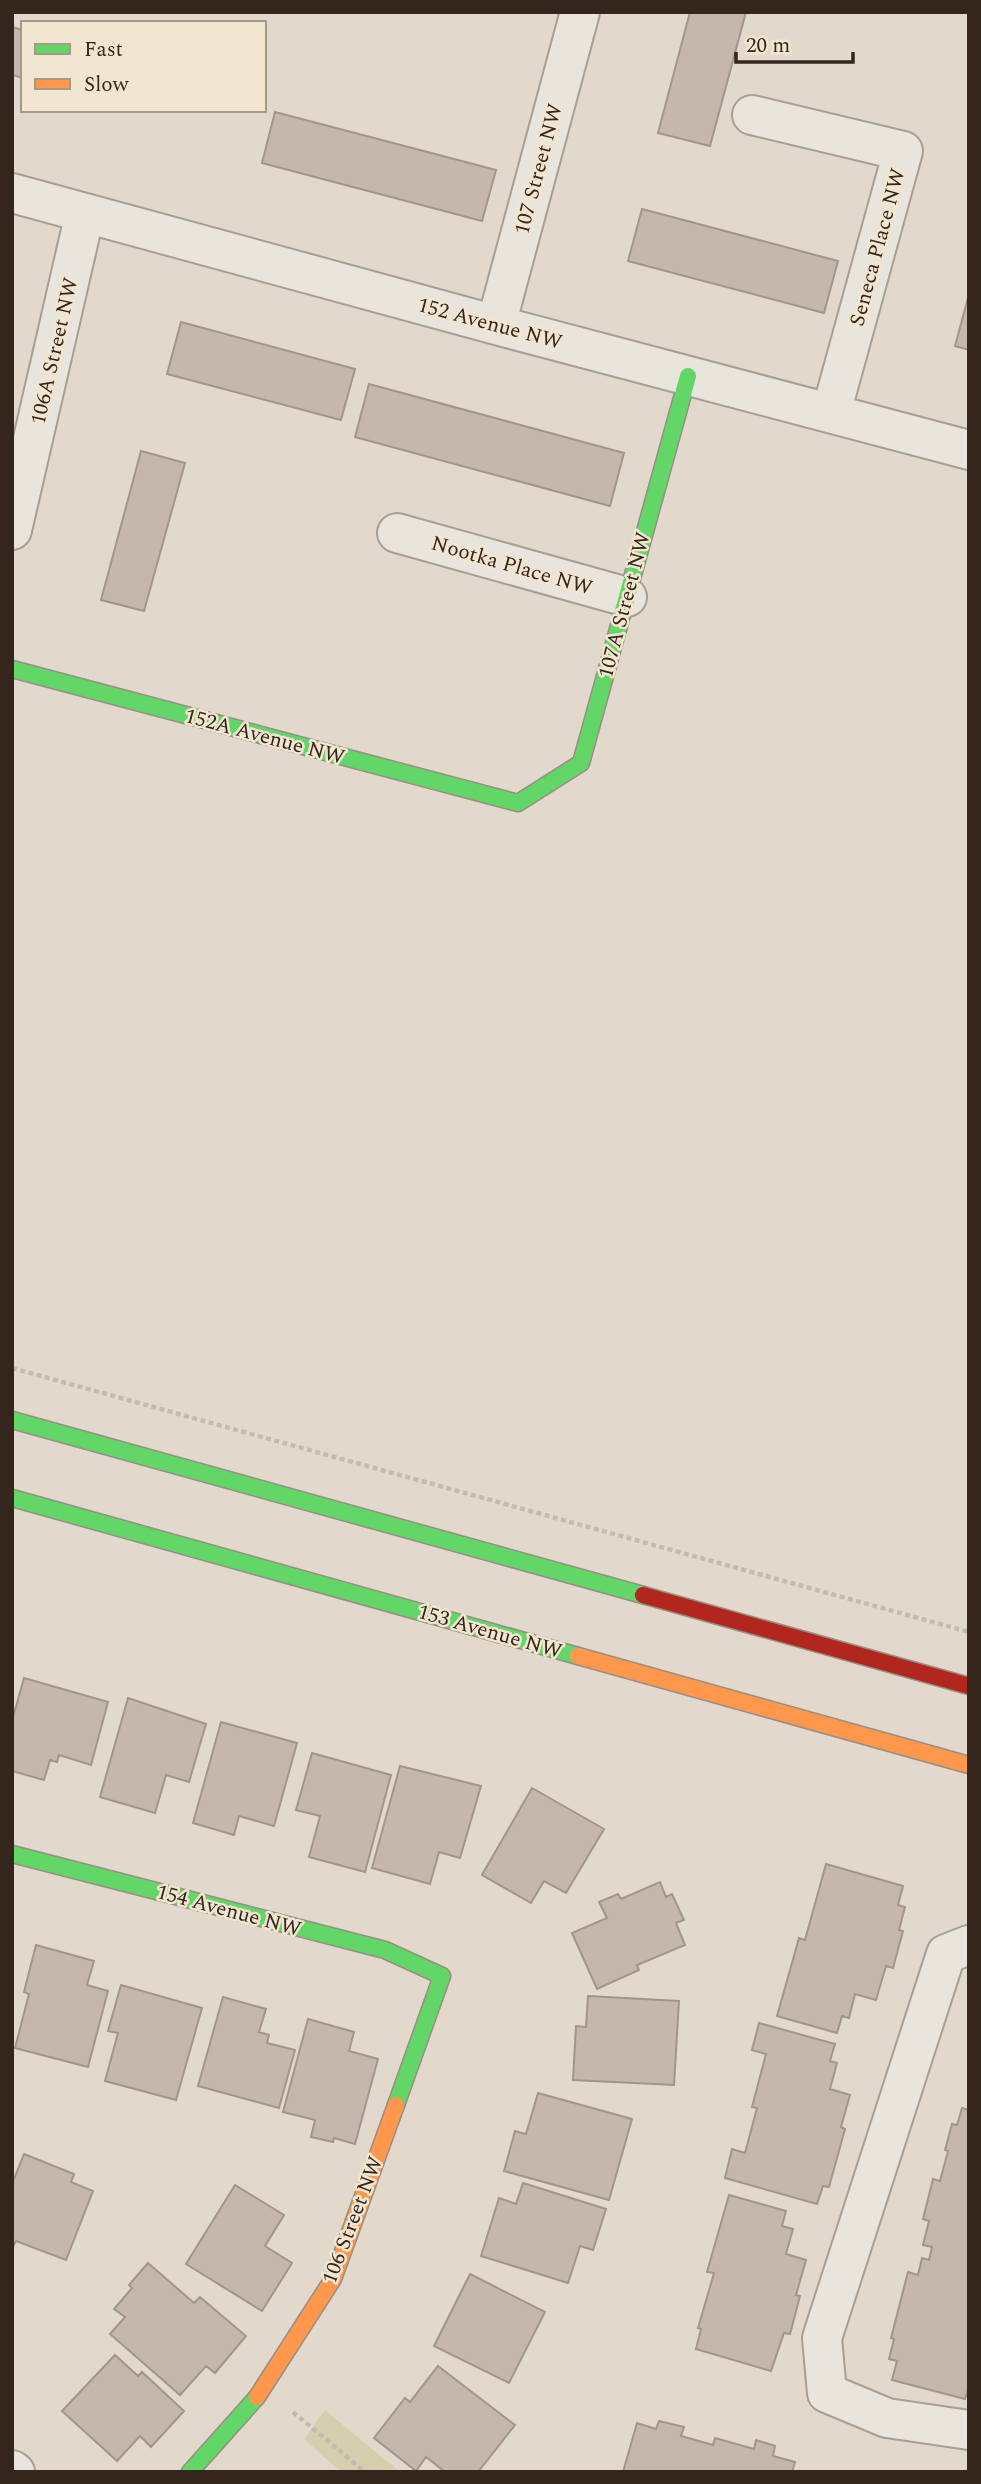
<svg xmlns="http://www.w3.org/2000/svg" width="981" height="2484" font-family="Spectral,serif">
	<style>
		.green { fill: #d4d0ae }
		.building { fill: #c5b7ad; stroke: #a2958b; stroke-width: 2 }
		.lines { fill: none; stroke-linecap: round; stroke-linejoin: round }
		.street-casing { stroke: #a79e95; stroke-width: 42 }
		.fast-casing { stroke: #978e84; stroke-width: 19 }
		.slow-casing { stroke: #978e84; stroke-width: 19 }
		.jam-casing { stroke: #978e84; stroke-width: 19 }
		.path { stroke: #c3bbb3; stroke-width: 4.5; stroke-dasharray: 5 3.5; stroke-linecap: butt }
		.street { stroke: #eae5dc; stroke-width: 38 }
		.fast { stroke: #63d668; stroke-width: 16 }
		.slow { stroke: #ff974d; stroke-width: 16 }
		.jam { stroke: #b3261e; stroke-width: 16 }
		.labels { text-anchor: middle; stroke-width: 5; stroke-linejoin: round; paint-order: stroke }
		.street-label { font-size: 21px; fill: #35261d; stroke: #f3e6d1 }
	</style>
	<rect width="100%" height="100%" fill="#e2d9cc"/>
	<path class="green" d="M325 2410 400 2472H341L304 2439Z"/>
	<path class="building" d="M690 12H746L710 146 658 133Z
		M12 27 23 30V78L12 75Z
		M275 112 496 170 482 221 262 163Z
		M642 209 838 261 824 313 628 261Z
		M969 294V350L955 346Z
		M181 322 355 369 341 420 167 374Z
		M369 384 624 453 610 506 355 437Z
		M141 451 185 463 144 611 101 600Z
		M24 1678 108 1702 91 1765 59 1755 57 1762 50 1760 44 1780 12 1771V1721Z
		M128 1698 206 1724 189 1782 166 1775 155 1813 100 1797Z
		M221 1722 297 1743 274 1826 239 1816 234 1835 193 1823Z
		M312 1753 391 1775 365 1872 309 1857 320 1816 296 1810Z
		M400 1766 481 1786 460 1858 439 1852 430 1884 372 1868Z
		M532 1788 604 1829 566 1893 544 1881 531 1903 482 1875Z
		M826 1864 903 1886 898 1905 905 1907 899 1930 903 1931 893 1968 886 1966 876 2000 855 1994 849 2018 842 2016 837 2033 777 2016 799 1938 805 1940Z
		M660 1882 666 1897 672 1894 684 1920 676 1923 685 1945 637 1965 639 1970 597 1989 572 1933 607 1918 599 1902 618 1894 621 1899Z
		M36 1945 94 1961 87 1985 108 1991 88 2067 15 2048 29 1994 24 1992Z
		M121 1985 202 2008 176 2100 105 2081 118 2033 108 2031Z
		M588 1996 679 2001 674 2085 573 2080 576 2026 586 2027Z
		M223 1997 266 2009 259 2032 269 2035 267 2043 295 2050 279 2108 198 2086Z
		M308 2019 354 2032 349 2051 378 2059 355 2144 334 2138 333 2142 311 2137 315 2120 283 2112Z
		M759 2023 835 2044 830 2061 837 2063 830 2089 850 2095 841 2127 845 2129 829 2187 823 2186 817 2204 725 2178 732 2149 745 2153 757 2108 752 2107 766 2054 752 2050Z
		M538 2093 632 2119 609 2200 504 2171 515 2131 526 2134Z
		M962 2108 969 2110V2387L965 2399 892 2380 897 2361 889 2359 894 2339 891 2338 908 2272 918 2275 922 2258 929 2260 932 2247 923 2245 929 2221 923 2219 933 2179 940 2181 948 2151 945 2150 952 2124 957 2125Z
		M24 2154 74 2174 71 2182 93 2191 66 2260 16 2241 12 2249V2184Z
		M523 2183 606 2209 593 2250 580 2246 568 2283 481 2256 499 2198 516 2204Z
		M235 2185 284 2215 265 2246 292 2263 262 2311 186 2264Z
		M729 2195 786 2211 782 2226 793 2229 786 2254 806 2260 796 2295 800 2296 790 2334 784 2333 771 2371 696 2349 701 2329 698 2328 714 2273 707 2272Z
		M148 2263 194 2303 200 2297 246 2336 215 2373 206 2366 180 2395 110 2334 125 2317 114 2309 132 2288 129 2285Z
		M470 2274 545 2312 509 2383 434 2346Z
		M115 2355 138 2376 142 2372 184 2411 151 2447 140 2436 117 2461 62 2411Z
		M438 2366 515 2425 478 2472H445L426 2457 416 2471 374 2438 405 2398 410 2402Z
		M659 2421 684 2427 681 2436 713 2445 715 2438 754 2449 756 2440 775 2446 773 2456 795 2462 792 2472H623L637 2423 656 2429Z"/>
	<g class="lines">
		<defs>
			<path id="street" d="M752 115 903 151 831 413
				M12 193 496 325 969 450
				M496 325 580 12
				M12 530 85 213
				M397 533 627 597
				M969 1945 946 1954 822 2338 827 2393 887 2418 969 2430
				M12 2470 15 2472"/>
			<path id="fast" d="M12 669 518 803 581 763 688 376
				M12 1420 643 1595
				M12 1498 578 1656
				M12 1854 385 1950 442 1976 396 2105
				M190 2472 257 2397"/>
			<path id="slow" d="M578 1656 969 1765
				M257 2397 333 2279 396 2105"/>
			<path id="jam" d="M643 1595 969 1686"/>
		</defs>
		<use href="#street" class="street-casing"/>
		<use href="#fast" class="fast-casing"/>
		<use href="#slow" class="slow-casing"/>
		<use href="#jam" class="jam-casing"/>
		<path class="path" d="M12 1368 969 1632
			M293 2412 365 2472"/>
		<use href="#street" class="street"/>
		<use href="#fast" class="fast"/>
		<use href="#slow" class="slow"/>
		<use href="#jam" class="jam"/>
	</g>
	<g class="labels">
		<g class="street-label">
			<text transform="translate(538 169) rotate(-75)" y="7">107 Street NW</text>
			<text transform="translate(877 247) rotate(-75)" y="7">Seneca Place NW</text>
			<text transform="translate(490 323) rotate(15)" y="7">152 Avenue NW</text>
			<text transform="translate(54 351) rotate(-77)" y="7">106A Street NW</text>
			<text transform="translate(512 565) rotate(16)" y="7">Nootka Place NW</text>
			<text transform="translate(624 605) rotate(-75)" y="7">107A Street NW</text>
			<text transform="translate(265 736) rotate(15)" y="7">152A Avenue NW</text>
			<text transform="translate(490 1631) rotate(16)" y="7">153 Avenue NW</text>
			<text transform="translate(229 1910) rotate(15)" y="7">154 Avenue NW</text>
			<text transform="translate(352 2220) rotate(-69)" y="7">106 Street NW</text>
		</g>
	</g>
	<rect width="981" height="2484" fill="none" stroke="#35261d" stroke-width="28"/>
	<rect x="21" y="21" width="245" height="91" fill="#f3e6d1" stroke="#a79989" stroke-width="2"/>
	<rect x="35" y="44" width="35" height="10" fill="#63d668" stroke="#a79989" stroke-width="2"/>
	<text x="84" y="56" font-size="21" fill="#35261d">Fast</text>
	<rect x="35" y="79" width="35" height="10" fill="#ff974d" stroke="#a79989" stroke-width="2"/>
	<text x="84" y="91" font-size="21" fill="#35261d">Slow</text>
	<path d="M736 52v10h117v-10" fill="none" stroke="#35261d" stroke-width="3.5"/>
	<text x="746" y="52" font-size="21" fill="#35261d" stroke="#f3e6d1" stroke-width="5" paint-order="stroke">20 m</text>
</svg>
